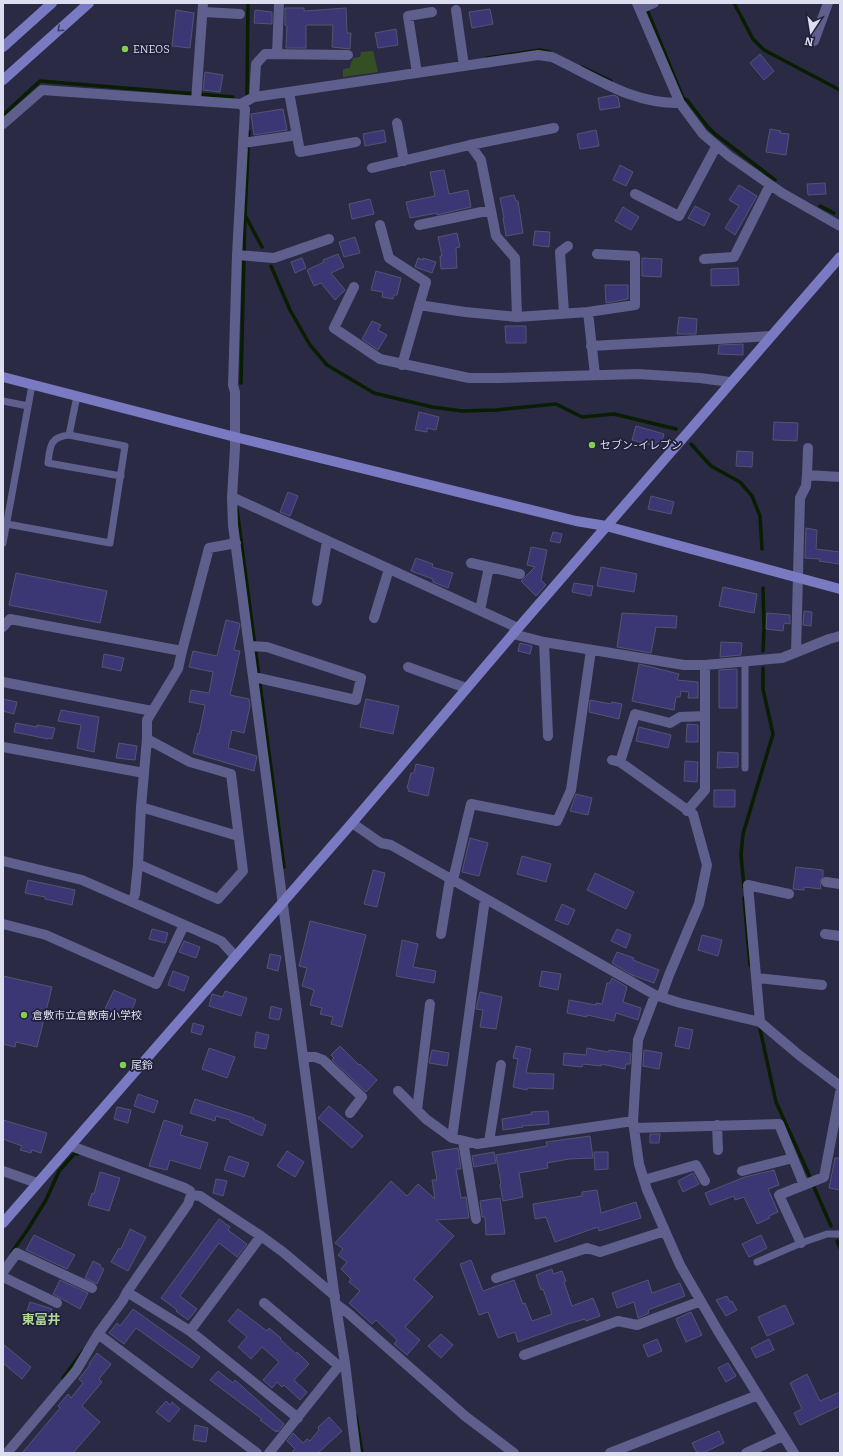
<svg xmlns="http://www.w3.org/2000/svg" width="843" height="1456" font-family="Bitter,'Noto Sans JP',serif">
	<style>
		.green { fill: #354f25 }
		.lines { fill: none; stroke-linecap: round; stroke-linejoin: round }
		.stream { stroke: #091d00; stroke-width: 3.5 }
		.building { fill: #3b3775; stroke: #535471 }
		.lane { stroke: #5e5f8d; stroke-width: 7 }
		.street { stroke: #5e5f8d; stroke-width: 10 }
		.secondary { stroke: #7a7ac3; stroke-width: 10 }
		.oneway { stroke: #3c3b63 }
		.poi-dot { fill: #83d04e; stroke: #21203a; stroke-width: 1.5 }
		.labels { text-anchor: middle; stroke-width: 3.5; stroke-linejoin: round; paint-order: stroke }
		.poi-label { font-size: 11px; fill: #dcddee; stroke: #21203a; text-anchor: start }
		.quarter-label { font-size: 13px; font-weight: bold; fill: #aed997; stroke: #21203a }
	</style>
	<rect width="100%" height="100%" fill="#2a2a44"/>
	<path class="green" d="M373 51 378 72 343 77V69L350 68 351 63 353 58 360 57 361 52Z"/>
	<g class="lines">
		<path class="stream" d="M734 3 753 39 764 50 840 90
			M648 12 683 98 687 100 707 126 715 134 775 180
			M487 58 540 50 550 52
			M582 67 611 81
			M247 94 248 3
			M3 115 40 81 233 97
			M820 206 834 213
			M245 215 262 247
			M271 266 290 310 310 345 327 365 374 393 432 407 462 411 496 410 556 404 582 417 614 414 676 429
			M241 383 245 214 249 132
			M691 444 711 466 740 482 752 496 760 516 762 549
			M237 509 284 867
			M763 588 764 629 763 651
			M744 887 741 855 743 834 773 734 763 689V668
			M744 898 750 965
			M760 1029 776 1102 810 1177
			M814 1187 831 1226
			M837 1241 840 1248
			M12 1252 28 1229 46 1200 59 1171 75 1153 78 1154
			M63 1378 83 1351
			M356 1416 362 1453"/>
	</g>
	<path class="building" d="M285 8H304V11L346 8 347 33H351L350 49 332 47 333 25H306V48H286L287 26 285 25Z
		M490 9 493 24 472 28 469 12Z
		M176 10 194 13 190 48 172 46Z
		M255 10 272 12V24L254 23Z
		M396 29 398 45 378 48 375 33Z
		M760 54 774 71 764 80 750 63Z
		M205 72 223 75 220 92 203 90Z
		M614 95 618 97 620 107 600 110 598 98Z
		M283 109 287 130 254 135 251 114Z
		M770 129 781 131 780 133 789 134 786 155 766 152Z
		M384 130 386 142 365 146 363 134Z
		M596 130 599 146 580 149 577 134Z
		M620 165 633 172 626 186 613 180Z
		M444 170 449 194 468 190 471 207 437 215V213L410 218 406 202 435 196 430 172Z
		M825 183 826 194 808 195 807 184Z
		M739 185 757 196 735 235 725 228 739 206 729 200Z
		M514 195 516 201H518L523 233 506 236 503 218H504L500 198Z
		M370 199 374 214 352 219 349 204Z
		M695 206 710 214 704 226 688 218Z
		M623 207 639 217 631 230 615 221Z
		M535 231 550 232 549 247 533 245Z
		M457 233 460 247 456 248 457 268 441 269 440 256H442L438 237Z
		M355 237 360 253 344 257 339 242Z
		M338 254 344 267 331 273 345 290 335 300 321 283 314 286 307 270 324 262 323 260Z
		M302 258 306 268 295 273 291 262Z
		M418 258 423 260V258L436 262 432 273 415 267Z
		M642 258 662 259 661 277 642 276Z
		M738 268 739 285 711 286V269Z
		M376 271 401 278 397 295H394L393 299 382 297 383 292 371 290Z
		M605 285H628V299L606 303Z
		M679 317 697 319 696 334H677Z
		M372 321 381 325 378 330 387 335 378 350 362 339Z
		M505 326H526V343H506Z
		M743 344V355L718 354 719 345Z
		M419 412 439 417 436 430 427 428V432L415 430Z
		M774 422 798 423 797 441 773 440Z
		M636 426 664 434 660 447 632 440Z
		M737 451 753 452 752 467 736 466Z
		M288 492 298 496 290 516 280 512Z
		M651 496 674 502 671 514 648 509Z
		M806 528 817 530 816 549 840 552 839 564 819 561 820 559 805 558Z
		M553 532 562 534 560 543 550 541Z
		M531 547 547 550 541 580 546 585 536 596 521 581 535 567 527 565Z
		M416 558 433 564 432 567 453 573 448 588 433 582V579L411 571Z
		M601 567 637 574 634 592 597 586Z
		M16 573 107 591 100 623 9 605Z
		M574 583 593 586 591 596 572 592Z
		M723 587 757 594 754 613 719 606Z
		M804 611 812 612 811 626 803 625Z
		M622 613 677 616 676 628 656 627 651 653 617 647Z
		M767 613 790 615V624L784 623 783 631 766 629Z
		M226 620 239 623 240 625 234 650 240 651 230 695 249 699 250 706 244 733 232 730 228 748 257 756 254 771 193 753 198 733 199 734 205 705 189 702 191 690 209 693 213 672 189 667 193 651 217 656Z
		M721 642 742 643 741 655 720 657Z
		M520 643 532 646 530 654 518 651Z
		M104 654 124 658 121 671 102 667Z
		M639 664 679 674 677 680 698 682V698H688L689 692 681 691 680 697H676L674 710 632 701Z
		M737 669V708H719V670Z
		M3 699 17 702 14 714 3 711Z
		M366 699 399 706 393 734 360 727Z
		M590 700 611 704 612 702 622 704 619 719 589 712Z
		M61 710 99 717 94 752 77 748 81 725 58 721Z
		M16 723 37 727V725L55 728 52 739 48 738V739L14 732Z
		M687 724 698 725V742H686Z
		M639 727 671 735 668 748 636 741Z
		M119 743 137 746 135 760 116 758Z
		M718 752 738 753V767L717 768Z
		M685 761 698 762 697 782 684 781Z
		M416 764 434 768 428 796 408 791 409 789 407 788 411 773H414Z
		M714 790H735V807H714Z
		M576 794 592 798 588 815 570 811Z
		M470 838 488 843 479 876 462 872Z
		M522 856 551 864 546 882 517 874Z
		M796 867 823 870V877L820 881 821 889 804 887V890L793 889Z
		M373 870 385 873 377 907 364 904Z
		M595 873 634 892 626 909 587 890Z
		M28 880 75 890 72 905 45 899V897L25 893Z
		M562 904 575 910 568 925 555 920Z
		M310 921 366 935 342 1027 331 1024 333 1017 320 1014 322 1008 310 1005 314 990 302 986 307 968 299 966Z
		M152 929 168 933 165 943 149 939Z
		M617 929 631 935 626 948 611 941Z
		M702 935 722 940 718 956 698 950Z
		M402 940 418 944 413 967 436 971 434 983 396 976Z
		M184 941 200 947 196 958 179 952Z
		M617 952 634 958 633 960 659 970 654 983 632 975 612 963Z
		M270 954 281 956 278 971 267 968Z
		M173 971 189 977 184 991 168 985Z
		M542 971 561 974 558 990 539 986Z
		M3 976 52 987 37 1047 16 1042 15 1047 3 1044Z
		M612 978 627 987 623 1002 641 1008 638 1020 616 1013 614 1021 587 1015V1017L567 1013 569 1000 596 1005V1003L602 1004 607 983H610Z
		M114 990 136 1000 127 1021 104 1011Z
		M225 991 247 998 241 1016 209 1006 212 994 223 997Z
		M480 992 502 997 496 1029 480 1027 483 1010 476 1009Z
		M271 1006 282 1009 279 1020 269 1018Z
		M193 1023 204 1026 201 1035 191 1032Z
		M679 1027 693 1030 689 1049 675 1046Z
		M256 1032 269 1035 266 1049 254 1047Z
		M340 1046 359 1065 360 1064 377 1080 366 1092 332 1060 334 1058 331 1055Z
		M516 1046 531 1049 526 1073 554 1074 553 1089 527 1088V1090L513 1087 518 1059 513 1058Z
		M209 1048 235 1057 227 1078 202 1069Z
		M587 1048 608 1052 609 1050 631 1053 630 1064H626L625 1069 601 1064V1066L583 1064 582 1067 563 1065 564 1053 586 1055Z
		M432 1050 449 1053 447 1066 429 1063Z
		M644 1050 662 1053 659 1069 643 1066Z
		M138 1094 158 1101 154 1113 134 1106Z
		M195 1099 254 1118 253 1119 266 1125 262 1136 230 1122V1120L216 1116 215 1121 190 1113Z
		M329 1106 363 1136 352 1148 318 1118Z
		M117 1107 131 1110 128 1123 114 1119Z
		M548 1111 549 1124 522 1126 523 1127 503 1130 502 1119 532 1114 531 1112Z
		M3 1120 47 1133 41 1153 32 1150 31 1153 20 1150 22 1146 3 1139Z
		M164 1120 183 1126 180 1135 208 1143 200 1169 170 1160 167 1170 149 1166Z
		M650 1134H660L659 1143H650Z
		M590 1136 593 1158 569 1159 547 1163 548 1168 519 1173 523 1197 503 1201 500 1184H501L496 1155 547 1146 546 1142Z
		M458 1148 461 1169H456L461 1198 466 1197 469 1218 436 1220 454 1236 414 1279 433 1297 405 1327 420 1340 407 1355 394 1344 397 1340 376 1320 372 1324 349 1303 360 1291 349 1282 351 1279 341 1269 347 1262 338 1255 343 1249 335 1243 391 1181 407 1196 418 1184 435 1199 432 1180H437L432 1152Z
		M287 1151 304 1162 295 1177 277 1166Z
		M494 1152 496 1163 474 1167 472 1156Z
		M594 1152H608V1169L595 1170Z
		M229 1156 249 1163 244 1177 224 1170Z
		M835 1158H840V1190L829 1188Z
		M774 1170 779 1185 768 1189 778 1212 769 1216 770 1218 757 1224 744 1197 735 1200 734 1196 710 1205 705 1193 745 1177Z
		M100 1172 120 1178 109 1211 88 1205 92 1193 94 1194Z
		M693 1173 699 1184 683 1192 678 1181Z
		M216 1179 227 1181 223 1196 213 1193Z
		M597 1190 601 1213 636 1202 641 1218 599 1231 598 1227 555 1242 546 1217 535 1219 533 1204 582 1196V1192Z
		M500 1198 505 1234 486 1235 485 1217H482L480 1201Z
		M219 1219 230 1227 228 1230 247 1244 237 1257 219 1243 180 1296 197 1309 188 1320 176 1311 177 1310 161 1298Z
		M130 1229 146 1237 128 1271 111 1262 119 1248 121 1249Z
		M34 1235 75 1255 67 1269 26 1250Z
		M761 1235 767 1248 749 1257 742 1244Z
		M471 1260 483 1291 514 1280 523 1304 525 1303 532 1321 552 1314 543 1289 541 1290 536 1275 552 1269 553 1274 562 1271 566 1281 564 1282 572 1306 593 1298 600 1316 586 1321 585 1319 568 1324 518 1342 515 1332 498 1338 488 1312 479 1315 460 1264Z
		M93 1261 101 1265 100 1267 104 1269 97 1284 85 1278Z
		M60 1280 88 1293 80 1309 53 1294Z
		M648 1280 652 1293 680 1283 685 1296 648 1310 649 1313 638 1318 634 1302 617 1308 612 1293Z
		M727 1296 730 1302 732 1301 737 1310 726 1316 716 1300Z
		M30 1302 52 1309 47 1324 25 1317Z
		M785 1305 794 1324 767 1336 758 1317Z
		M133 1309 200 1357 192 1368 136 1328 124 1344 109 1333 117 1323 120 1326Z
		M238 1309 267 1331 269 1328 281 1338 280 1339 296 1354 297 1352 309 1364 294 1380 307 1392 300 1400 284 1385 282 1387 277 1382 272 1388 263 1380 279 1362 262 1347 251 1359 238 1347 247 1337 228 1321Z
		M691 1312 702 1335 686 1342 676 1319Z
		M441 1334 453 1345 441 1358 428 1346Z
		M657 1339 662 1351 648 1357 643 1345Z
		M769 1339 774 1350 756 1358 751 1348Z
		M3 1344 31 1367 22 1379 3 1363Z
		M97 1353 111 1364 99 1379 102 1382 82 1406 100 1422 73 1453H22L60 1408 58 1406 68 1394 71 1398 83 1383 79 1379 90 1365 89 1364Z
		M728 1363 736 1376 726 1382 718 1368Z
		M218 1371 233 1383 235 1380 284 1424 278 1432 276 1430V1432L260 1420 262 1419 210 1380Z
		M807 1374 820 1401 840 1392V1406L800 1425 794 1413 802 1409 790 1383Z
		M166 1401 170 1405 172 1402 180 1409 169 1422 156 1412Z
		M329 1417 342 1431 318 1453H291L295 1449 287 1441 293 1433 303 1443 307 1439 310 1441 319 1430 318 1427Z
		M195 1425 208 1428 206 1442 193 1440Z
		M719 1431 724 1443 703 1453H697L692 1443Z"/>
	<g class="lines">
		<path class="lane" d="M3 401 28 406
			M69 435 77 396
			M7 524 110 543 125 446 69 435C50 437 50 446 48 463L121 476
			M3 543 32 385
			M745 662V768
			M757 1262 801 1243 827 1234H840"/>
		<path class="street" d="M637 3 680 103 703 134 729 156 782 193 840 226
			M640 9 654 3
			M456 10 464 66
			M203 12 240 14
			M814 41 828 3
			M277 54 279 3
			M417 73 408 16 432 12
			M289 92 300 152 356 142
			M254 97 256 64 265 54 348 55
			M196 101 203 4
			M241 104 245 109 237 255 233 385 235 392V448L232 497 233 525 335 1300 345 1363 356 1453
			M397 123 404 161
			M3 124 42 90 241 104 254 97 538 55 552 57C595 77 631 104 680 103
			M243 143 291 136
			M470 145 554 128
			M372 168 470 145 481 160 496 236 515 258 517 317
			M635 194 679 216 716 147
			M380 225 389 258 426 282 402 365
			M419 225 491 210
			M237 255 274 258 329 239
			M704 259 734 257 770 185
			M354 287 334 328 380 359 469 378H498L638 374 700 378 730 382
			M419 305 465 312 517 317 588 312 595 375
			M588 312 635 305V256L597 254
			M564 313 560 252 568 246
			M591 346 771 336
			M807 475 808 448
			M232 497 518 628
			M471 563 489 567 480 610
			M489 567 520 574
			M317 601 327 541
			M374 618 389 569
			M3 627 10 619 182 651 209 548 236 543
			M513 634 544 642 684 665H705L782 658 829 639 840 636
			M544 642 548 736
			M250 646 267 647 361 678 356 700 254 677
			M796 652 800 498 806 486 807 475 840 477
			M408 667 466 688
			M3 682 152 711
			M3 747 144 773
			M612 760 620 762 693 814 707 865 699 904 669 975 661 997
			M620 762 635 714 670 723 680 717 705 716
			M141 807 238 836
			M687 811 705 790V665
			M352 823 381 843 391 845 655 995 680 1003 760 1022 799 1055 840 1086
			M3 861 82 880 221 941 235 956
			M138 864 218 899 243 871 231 774 190 762 147 739
			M453 880 471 804 557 821 571 790 591 650
			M826 882 840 884
			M132 902 135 894 138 864 141 807 147 739V720L178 669 182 651
			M3 924 46 935 156 984 184 925
			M441 934 450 879
			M825 934 840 936
			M757 978 822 985
			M655 995 638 1040 633 1121 639 1164 647 1190 680 1265 718 1331 794 1453
			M760 1022 748 885 789 894
			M304 1057H315L323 1060 362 1097 350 1113
			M398 1091 426 1119 452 1138 477 1144 633 1121
			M417 1110 430 1004
			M717 1125 718 1150
			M634 1128 779 1124 804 1185
			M452 1138 485 899
			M463 1141 476 1219
			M489 1142 501 1065
			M71 1146 185 1188 190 1191 191 1195 200 1196 261 1236 283 1252 335 1296
			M3 1171 37 1183
			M742 1171 793 1158
			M644 1180 696 1165 705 1181
			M801 1243 779 1195 824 1177 840 1093
			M3 1272 17 1253 92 1288
			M3 1277 57 1303
			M496 1278 587 1248 600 1252 665 1231
			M127 1292 190 1331 298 1418
			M264 1303 339 1366
			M336 1304 348 1313 465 1416 514 1453
			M190 1331 261 1236
			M98 1334 257 1453
			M524 1355 618 1321 637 1325 701 1301
			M7 1453 76 1371 98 1334 123 1300 127 1292 188 1204 191 1195
			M269 1453 329 1378 339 1366 345 1363
			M610 1453 758 1395
			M746 1453 783 1436"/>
		<path class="secondary" d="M3 47 52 3
			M3 80 89 3
			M3 377 235 437 576 521 606 526 840 589
			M3 1223 352 823 513 634 840 257"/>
	</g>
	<defs><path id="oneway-chevron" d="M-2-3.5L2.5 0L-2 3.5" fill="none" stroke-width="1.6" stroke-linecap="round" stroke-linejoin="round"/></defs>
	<use class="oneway" href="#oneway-chevron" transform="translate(60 29) rotate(138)"/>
	<g class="poi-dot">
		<circle cx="125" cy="49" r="4"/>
		<circle cx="592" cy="445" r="4"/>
		<circle cx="24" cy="1015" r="4"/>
		<circle cx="123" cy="1065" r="4"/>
	</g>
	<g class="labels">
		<g class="poi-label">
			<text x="133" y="53">ENEOS</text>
			<text x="600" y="449">セブン-イレブン</text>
			<text x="32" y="1019">倉敷市立倉敷南小学校</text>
			<text x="131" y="1069">尾鈴</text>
		</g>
		<g class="quarter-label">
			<text x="41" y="1324">東富井</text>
		</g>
	</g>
	<rect width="843" height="1456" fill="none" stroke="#dcddee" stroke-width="8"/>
	<g transform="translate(811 32) rotate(192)" stroke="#21203a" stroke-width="3" paint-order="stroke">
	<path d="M0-3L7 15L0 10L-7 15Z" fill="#dcddee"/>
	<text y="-6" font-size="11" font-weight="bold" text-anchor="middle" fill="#dcddee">N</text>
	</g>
</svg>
